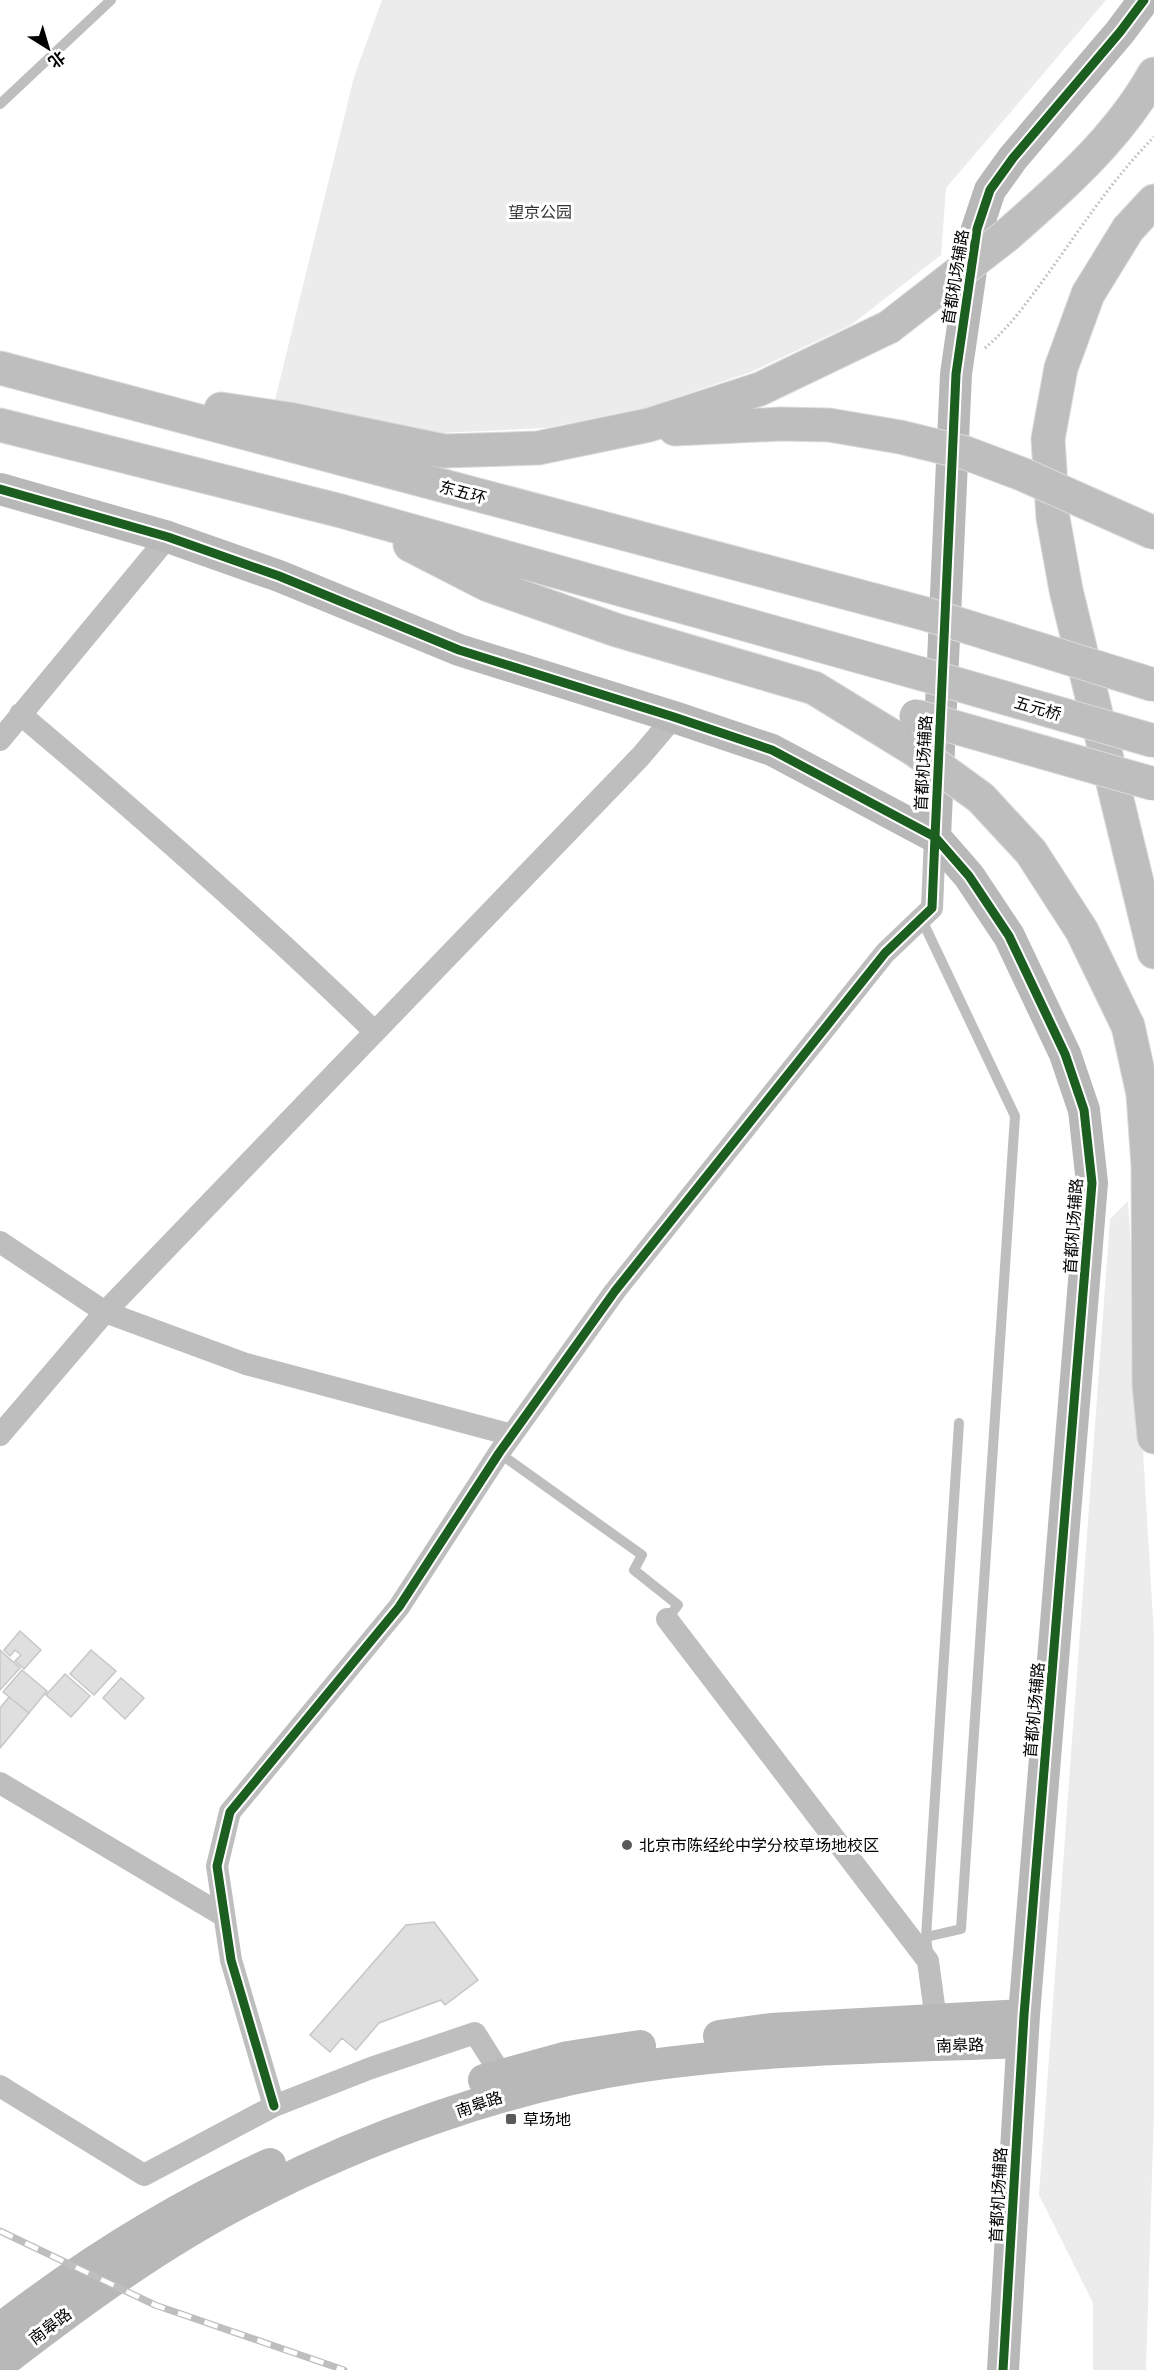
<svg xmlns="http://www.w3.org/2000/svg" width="1154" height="2370" font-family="Figtree,'Noto Sans SC',sans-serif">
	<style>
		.green { fill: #ececec }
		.building { fill: #dfdfdf; stroke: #c7c7c7; stroke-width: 1.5 }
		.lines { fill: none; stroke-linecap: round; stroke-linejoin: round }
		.highway-casing { stroke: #dbdbdb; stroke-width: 35 }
		.path { stroke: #b9b9b9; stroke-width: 3; stroke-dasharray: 1.5 3; stroke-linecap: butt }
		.lane { stroke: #bebebe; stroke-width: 10 }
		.street { stroke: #bebebe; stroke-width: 22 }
		.secondary { stroke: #b8b8b8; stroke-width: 32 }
		.highway { stroke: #bebebe; stroke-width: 33 }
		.rail-casing { stroke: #bebebe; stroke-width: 7 }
		.rail { stroke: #fff; stroke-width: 4.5; stroke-dasharray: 14; stroke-linecap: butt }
		.highway-bridge-casing { stroke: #dbdbdb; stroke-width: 35; stroke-linecap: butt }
		.highway-bridge { stroke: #bebebe; stroke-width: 33 }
		.cycleway-casing { stroke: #fff; stroke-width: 13 }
		.cycleway { stroke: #1b5e20; stroke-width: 9 }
		.poi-dot { fill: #595959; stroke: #fff; stroke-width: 2 }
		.labels { text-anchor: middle; stroke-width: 6; stroke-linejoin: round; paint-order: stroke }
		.park-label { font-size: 16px; fill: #333; stroke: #fff }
		.street-label { font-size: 16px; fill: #000; stroke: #fff }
		.poi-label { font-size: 16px; fill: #000; stroke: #fff; text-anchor: start }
	</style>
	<rect width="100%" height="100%" fill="#fff"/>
	<path class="green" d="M382 0H1106L946 188 941 255 851 325 751 372 642 409 545 428 441 433 273 408 354 77Z
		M1128 1201 1154 1635V2112L1146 2370H1093V2303L1039 2195 1110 1219Z"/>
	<path class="building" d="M20 1631 41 1650 24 1669 15 1661 21 1655 15 1650 10 1656 4 1650Z
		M0 1650 20 1668 0 1690Z
		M91 1650 116 1671 94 1695 70 1674Z
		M22 1670 47 1691 29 1713 3 1692Z
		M65 1674 90 1696 71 1717 46 1695Z
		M121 1678 144 1698 125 1719 103 1698Z
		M9 1697 29 1713 0 1748V1708Z
		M434 1922 478 1980 445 2005 441 2000 379 2023 356 2050 342 2038 330 2052 310 2035 406 1925Z"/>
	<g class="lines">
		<defs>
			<path id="highway" d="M1154 201 1128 229 1088 294 1061 368 1048 439 1053 518 1066 590 1154 952
				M1006 236C1061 188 1118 138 1154 74
				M0 368 926 614
				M221 409 289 419 444 451 538 448 649 425 760 389 889 327
				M0 425 341 511 922 674
				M675 429 781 424
				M410 545 488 585 616 630 814 688 915 750
				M981 798 1031 852 1082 931 1128 1026 1143 1094 1148 1166 1149 1385
				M1151 1363 1149 1385 1154 1437"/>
		</defs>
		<use href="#highway" class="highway-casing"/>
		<path class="path" d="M985 348C1010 327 1028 301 1047 275 1081 228 1113 178 1154 137"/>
		<path class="lane" d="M0 104 111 0
			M921 918 1015 1116 961 1929 926 1937 928 1953
			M499 1453 642 1555 634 1570 678 1605 667 1619
			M926 1937 959 1423"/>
		<path class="street" d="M20 714C142 817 261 921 375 1032
			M0 740 168 537
			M0 1242 105 1312 246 1364 512 1435
			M0 1435 105 1312 640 757 674 717
			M667 1619 928 1961 936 2020
			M0 1783 224 1916
			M0 2086 144 2175 274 2106 371 2068 475 2033 501 2074 515 2081
			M274 2106 231 1960 217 1866 230 1812 399 1607 499 1453 615 1291 885 953 932 908 935 837"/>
		<path class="secondary" d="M0 489 168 537 279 576 459 650 674 717 772 750 935 837
			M719 2036 771 2029 1024 2015
			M484 2080 568 2057 640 2046
			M0 2329C84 2264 174 2208 270 2164
			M0 2364C78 2304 159 2244 247 2199 365 2137 505 2087 637 2067 765 2048 894 2047 1022 2042
			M1003 2370 1024 2015 1092 1183 1084 1110 1065 1054 1009 936 969 876 935 837 956 374 977 229 990 190 1013 158 1120 32 1144 0"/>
		<use href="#highway" class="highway"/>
		<defs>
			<path id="rail" d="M0 2231 155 2305 344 2370"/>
		</defs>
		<use href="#rail" class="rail-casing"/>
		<use href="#rail" class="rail"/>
		<defs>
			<path id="highway-bridge" d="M889 327 1006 236
				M781 424 829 425 900 437 966 453 1024 475 1154 533
				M926 614 1154 685
				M922 674 1154 741
				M916 716 1154 784
				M915 750 981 798"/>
		</defs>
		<use href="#highway-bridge" class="highway-bridge-casing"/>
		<use href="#highway-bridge" class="highway-bridge"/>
		<defs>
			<path id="cycleway" d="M0 489 168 537 279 576 459 650 674 717 772 750 935 837 932 908 885 953 615 1291 499 1453 399 1607 230 1812 217 1866 231 1960 274 2106
				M1003 2370 1024 2015 1092 1183 1084 1110 1065 1054 1009 936 969 876 935 837 956 374 977 229 990 190 1013 158 1120 32 1144 0"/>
		</defs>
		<use href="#cycleway" class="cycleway-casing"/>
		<use href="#cycleway" class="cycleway"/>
	</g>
	<g class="poi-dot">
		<circle cx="627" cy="1845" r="6"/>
		<rect x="505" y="2113" width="12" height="12" rx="3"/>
	</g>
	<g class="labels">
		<g class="park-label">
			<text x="540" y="218">望京公园</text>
		</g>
		<g class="street-label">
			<text transform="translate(955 277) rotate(-81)" y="6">首都机场辅路</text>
			<text transform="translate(463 492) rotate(15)" y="6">东五环</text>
			<text transform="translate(1038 708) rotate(16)" y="6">五元桥</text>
			<text transform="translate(923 763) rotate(-87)" y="6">首都机场辅路</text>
			<text transform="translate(1073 1226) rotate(-86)" y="6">首都机场辅路</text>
			<text transform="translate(1034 1710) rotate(-85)" y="6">首都机场辅路</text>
			<text transform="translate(960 2045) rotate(-2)" y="6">南皋路</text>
			<text transform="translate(479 2104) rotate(-19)" y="6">南皋路</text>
			<text transform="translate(998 2195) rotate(-87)" y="6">首都机场辅路</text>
			<text transform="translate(50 2326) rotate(-37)" y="6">南皋路</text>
		</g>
		<g class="poi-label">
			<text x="639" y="1851">北京市陈经纶中学分校草场地校区</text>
			<text x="523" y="2125">草场地</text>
		</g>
	</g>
	<g transform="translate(48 48) rotate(143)" stroke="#ffffff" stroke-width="4.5" paint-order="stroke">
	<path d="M0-4.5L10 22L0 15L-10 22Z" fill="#000000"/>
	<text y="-9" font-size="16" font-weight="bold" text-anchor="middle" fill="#000000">北</text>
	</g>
</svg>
